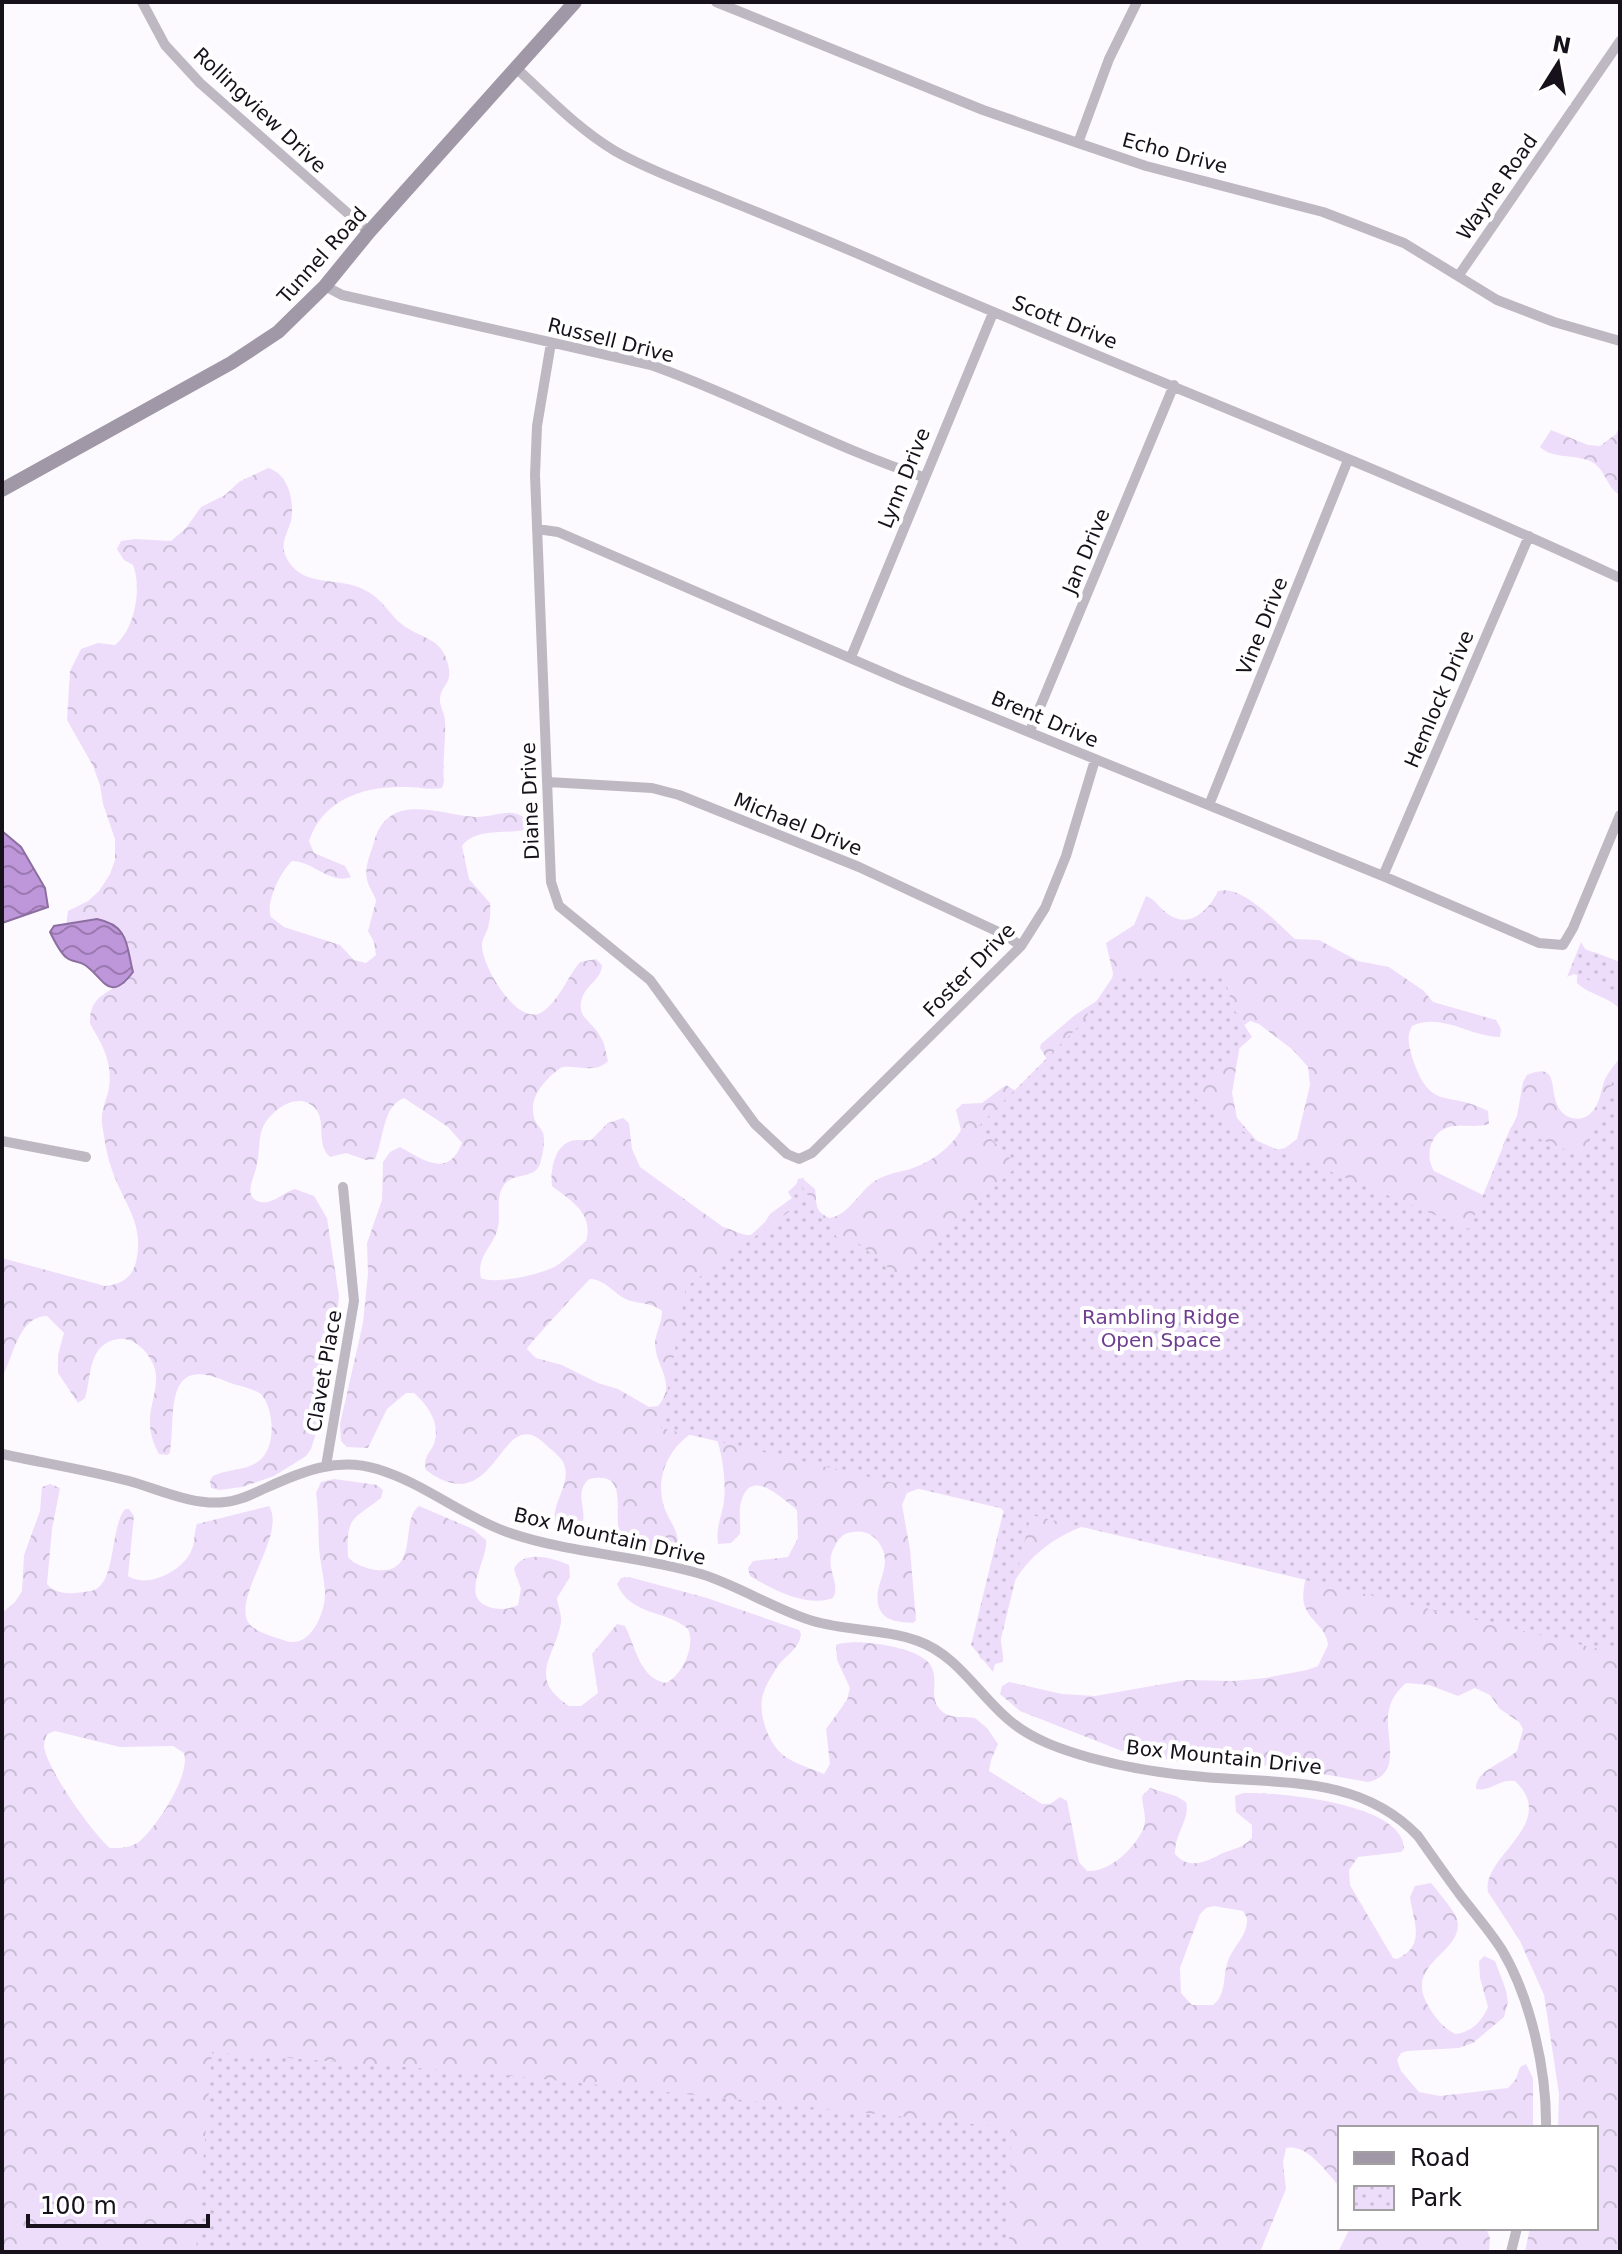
<svg xmlns="http://www.w3.org/2000/svg" width="1622" height="2254" font-family="'DejaVu Sans',sans-serif">
	<style>
		.forest { fill: url(#forest-crowns); fill-rule: evenodd }
		.park { fill: url(#park-dots) }
		.water { fill: url(#water-waves); stroke: #8c6ea0; stroke-width: 2 }
		.lines { fill: none; stroke-linecap: round; stroke-linejoin: round }
		.street { stroke: #beb8c3; stroke-width: 10 }
		.secondary { stroke: #a098a7; stroke-width: 14 }
		.labels { text-anchor: middle; stroke-width: 8; stroke-linejoin: round; paint-order: stroke }
		.street-label { font-size: 20px; fill: #16111a; stroke: #fff }
		.park-label { font-size: 20px; fill: #6f3e8f; stroke: #fff }
	</style>
	<defs>
		<pattern id="forest-crowns" width="20" height="18" patternUnits="userSpaceOnUse" patternTransform="scale(2)"><rect width="20" height="18" fill="#edddfa"/><path d="M2 6a3 3 0 1 1 6 0M12 15a3 3 0 1 1 6 0" fill="none" stroke="#cabdd6"/></pattern>
		<pattern id="park-dots" width="8" height="8" patternUnits="userSpaceOnUse" patternTransform="scale(2)"><rect width="8" height="8" fill="#edddfa"/><path d="M2 2h.1M6 6h.1" fill="none" stroke="#cabdd6" stroke-width="1.8" stroke-linecap="round"/></pattern>
		<pattern id="water-waves" width="16" height="10" patternUnits="userSpaceOnUse" patternTransform="scale(2)"><rect width="16" height="10" fill="#be96da"/><path d="M0 5q4-4 8 0t8 0" fill="none" stroke="#9979b0"/></pattern>
	</defs>
	<rect width="100%" height="100%" fill="#fdfaff"/>
	<path class="forest" d="M1620 425V495C1606 488 1606 468 1590 461 1574 454 1552 459 1540 447L1551 430 1588 445 1600 446 1616 434Z
		M268 468C286 473 293 495 292 513 292 530 277 541 287 559 301 584 328 579 352 585 386 595 386 616 409 629 426 639 442 640 448 664 453 685 442 683 440 698 439 705 445 714 445 721 446 742 442 762 444 782L442 788C429 790 417 787 404 787 364 786 323 799 309 841L314 853 345 866 351 877C330 885 313 861 292 861 281 871 265 903 271 917L284 927 340 945 354 960 366 963 376 955 374 942 368 931 376 901C374 893 368 887 367 879 364 867 371 853 374 842 388 791 437 814 475 817 491 818 510 807 523 817L526 822 524 830C505 834 475 828 462 846L469 879 490 903C491 911 490 920 488 928 486 934 482 939 482 945 481 965 518 1028 542 1012 560 1000 567 977 580 962L596 959 602 965C601 980 587 984 582 998 576 1018 592 1021 600 1036 605 1043 606 1053 608 1061 596 1074 578 1065 562 1067 547 1077 528 1097 534 1117 535 1124 541 1127 543 1133 546 1142 542 1156 540 1164 534 1180 513 1172 504 1185 495 1197 501 1214 498 1227 494 1247 476 1255 481 1278 496 1285 542 1274 556 1266 567 1259 577 1249 586 1241 594 1213 571 1201 552 1186 550 1172 554 1146 571 1141 577 1139 585 1141 591 1140L608 1123 623 1118 629 1123 632 1149 640 1167 723 1227C733 1229 741 1236 751 1235L765 1222 770 1214 792 1198 798 1179 802 1178 815 1189C817 1203 814 1212 830 1218 848 1215 858 1194 872 1183 883 1175 894 1173 907 1170 928 1164 950 1149 961 1130L956 1110 962 1104 982 1103 1006 1085 1030 1100 1050 1064 1040 1048 1041 1044 1075 1015 1104 996 1112 981 1113 973 1106 943 1134 925 1146 896C1157 900 1161 911 1171 916 1192 928 1210 908 1218 891 1242 884 1277 923 1295 939L1319 940 1358 961 1389 967 1424 991 1433 1002 1496 1020 1501 1029 1500 1037C1471 1037 1441 1012 1412 1026 1406 1037 1409 1045 1412 1057 1431 1114 1447 1089 1488 1111L1489 1124C1476 1128 1462 1124 1449 1127 1431 1132 1424 1155 1434 1171L1483 1195H1486L1503 1173V1145L1517 1116 1523 1082 1527 1075C1568 1057 1540 1108 1572 1118 1579 1120 1585 1118 1590 1114 1601 1104 1600 1091 1605 1079 1609 1071 1615 1064 1620 1058V2252H1525L1530 2228H1596V2128H1558L1559 2094 1544 1995 1520 1941 1488 1892C1481 1856 1560 1824 1515 1781 1498 1779 1491 1792 1476 1789 1475 1770 1504 1763 1517 1751L1523 1729 1519 1722 1500 1709 1490 1695 1475 1688 1458 1696 1429 1685 1406 1683C1398 1690 1391 1699 1389 1710 1383 1734 1405 1774 1368 1782L1277 1766 1187 1763 1127 1753 1020 1711 1000 1694 1002 1686 1009 1682 1062 1694 1095 1696 1186 1680 1233 1681 1265 1678 1307 1670 1318 1666 1328 1645C1326 1627 1312 1623 1305 1607 1300 1595 1307 1575 1309 1562L1100 1521C1050 1534 1011 1567 1000 1619 997 1633 1004 1648 1003 1662L991 1665 980 1658 976 1646 1007 1514 996 1504 920 1488 907 1493 902 1505 910 1549 916 1620 913 1623C901 1622 886 1622 880 1610 869 1584 899 1566 876 1539 870 1533 862 1530 853 1532 844 1533 839 1537 835 1546 822 1567 842 1582 833 1598 806 1608 772 1589 750 1576L748 1568 753 1561 788 1557 798 1538 797 1510C780 1497 747 1463 740 1508 739 1517 741 1525 740 1534L731 1543 718 1544C716 1530 720 1520 723 1507 727 1486 723 1456 716 1437L695 1431C667 1448 653 1481 666 1512 672 1525 679 1532 678 1547L672 1552C657 1551 633 1551 623 1540 608 1522 635 1469 589 1479 573 1494 588 1509 582 1524L570 1529 556 1527C548 1505 574 1483 563 1462 559 1455 550 1449 545 1444 499 1400 498 1524 426 1470 423 1459 428 1455 433 1446 442 1426 429 1406 414 1393H406L387 1409 368 1448 347 1447 341 1441 340 1424 363 1323 368 1274 367 1243 382 1200 383 1162 390 1152 400 1147C424 1160 448 1179 462 1143L448 1127 404 1098C382 1106 384 1140 375 1159L366 1160 346 1153 330 1157C313 1142 331 1114 308 1103 292 1095 270 1112 263 1127 258 1138 260 1152 257 1164 256 1173 248 1186 251 1195 253 1199 256 1201 261 1202 271 1205 284 1192 295 1189L314 1196 327 1218 339 1296 336 1325 323 1351 325 1377 318 1427 311 1449 306 1456 295 1463 274 1476 242 1487 219 1490 211 1488 210 1480 213 1476C226 1469 243 1471 256 1463 277 1451 275 1410 261 1394 250 1387 237 1386 225 1381 163 1354 176 1414 170 1453L167 1455 159 1454C154 1445 150 1434 150 1424 149 1408 157 1392 156 1375 155 1359 137 1337 119 1339 87 1343 92 1377 85 1398L78 1403 58 1373V1355L64 1333 47 1316C18 1316 13 1359 2 1377V1258L105 1286C120 1285 132 1278 136 1262 145 1223 124 1205 112 1170 107 1156 104 1138 102 1123 101 1113 105 1102 108 1093 114 1066 104 1047 90 1024 88 988 121 995 132 968L124 933 112 924 66 925 68 911 88 901 99 891 110 874 115 860V839L103 804 100 785 93 766 67 720 70 671 81 649 98 643 115 645C135 629 142 588 133 565L124 560 117 549 121 541 135 539 171 541 186 528 201 507 225 495 239 482ZM1250 1021 1259 1024 1293 1050 1308 1067 1310 1085 1297 1139 1285 1148 1275 1150 1257 1141 1237 1118 1232 1093 1243 1026ZM590 1279C608 1280 614 1296 631 1301 642 1304 652 1303 662 1311 662 1322 656 1332 655 1343 655 1367 678 1383 658 1406L649 1407 618 1389 598 1383 562 1365 536 1358 527 1349C529 1344 582 1287 590 1279Z
		M1594 952 1620 962V1009C1608 996 1589 995 1577 983 1576 970 1583 959 1594 952Z
		M334 1479 377 1485 383 1490 381 1498C353 1520 346 1516 348 1557 355 1565 365 1568 376 1570 421 1575 399 1520 419 1506L473 1529 486 1540C489 1560 456 1600 493 1608 502 1610 510 1609 518 1605L521 1589 514 1569C523 1549 553 1558 569 1565L570 1577 557 1598C558 1606 562 1615 561 1623 554 1659 527 1677 569 1706H581L598 1693 592 1654 617 1624 625 1626C636 1647 639 1678 666 1683 682 1675 696 1646 688 1629 667 1610 630 1616 617 1584L621 1578 629 1577 707 1598 799 1630 801 1634C799 1651 784 1655 776 1669 771 1677 764 1688 762 1698 759 1718 770 1749 789 1759 799 1765 813 1769 824 1774L830 1764 826 1729 847 1700 850 1688 837 1660 836 1645C854 1637 922 1647 931 1666 940 1682 926 1700 944 1713 953 1719 966 1716 975 1718L987 1728 998 1744 991 1760 989 1771 1042 1804H1050L1060 1797 1067 1801 1079 1862 1087 1871C1109 1873 1135 1848 1143 1829 1148 1818 1142 1806 1142 1796L1150 1788 1176 1796 1186 1802C1191 1818 1174 1834 1175 1854 1190 1871 1207 1861 1223 1853 1234 1849 1244 1847 1252 1838V1825L1236 1812 1235 1796 1243 1793C1276 1792 1405 1803 1404 1849L1401 1852 1358 1857 1349 1870 1350 1885 1393 1958 1397 1959C1427 1946 1413 1921 1410 1897L1415 1886 1431 1883C1436 1889 1456 1913 1457 1919 1466 1953 1401 1962 1429 2007 1435 2018 1444 2028 1455 2034 1471 2033 1482 2021 1488 2007L1480 1978 1479 1961 1484 1956 1495 1961 1506 1990 1508 2002 1504 2017 1473 2043 1459 2048 1407 2051 1401 2053 1397 2060 1401 2071 1419 2092 1440 2096 1508 2088 1516 2079 1520 2067 1526 2064 1533 2078V2128H1340V2187C1327 2173 1307 2143 1286 2148L1283 2162 1286 2189 1260 2252H2V1613L15 1602 22 1591 24 1555 40 1511 42 1487 50 1484 60 1488 52 1529 47 1584C53 1592 65 1594 75 1593 81 1592 89 1592 94 1590 116 1582 110 1528 125 1509H129L134 1516 128 1576C147 1589 184 1571 192 1549 195 1541 194 1532 197 1524L269 1506C287 1534 233 1596 248 1622 254 1632 275 1637 286 1641 311 1649 326 1611 325 1591 324 1577 320 1563 319 1548 318 1530 319 1512 316 1493L321 1482ZM55 1731 120 1747 173 1746 184 1753C191 1775 157 1826 140 1841 131 1848 121 1848 110 1848 93 1834 46 1768 44 1746 44 1741 46 1738 47 1734ZM1214 1906 1243 1911 1247 1918C1248 1937 1232 1946 1227 1964 1223 1978 1226 1995 1213 2005H1192L1181 1993 1180 1968 1200 1914 1206 1908Z
		M1350 2228H1486L1490 2238 1489 2252H1338Z"/>
	<path class="park" d="M1581 942 1585 949 1620 963V993L1574 974 1567 977Z
		M1114 975H1224L1233 1008 1252 1037 1189 1094 1257 1141 1469 1229 1511 1127 1581 1156 1620 1064V1654L1031 1515 993 1672 971 1645 1004 1509 661 1428 686 1287 797 1206 788 1192 804 1177 803 1188 847 1252 858 1243 900 1277 1017 1166 979 1126 1082 1023Z
		M212 2052 493 2074 1011 2128 1009 2252H196Z"/>
	<path class="water" d="M2 831 21 847 45 888 48 907 2 923Z
		M97 919C130 926 126 946 133 972 109 1004 104 978 85 965 79 961 72 962 67 958 60 953 54 940 50 932L54 926Z"/>
	<g class="lines">
		<path class="street" d="M142 2 165 45 200 83 369 232
			M716 2 983 110 1078 143 1146 166 1323 212 1404 243 1497 300 1554 322 1620 341
			M516 68C548 97 578 129 615 151 648 170 686 183 722 198 777 220 832 242 886 266 1129 372 1379 466 1620 578
			M1078 143 1109 59 1137 2
			M1459 275 1620 41
			M325 286 342 295 651 365C744 398 830 446 923 477
			M551 343 537 426 535 475 551 882 559 906 650 980 755 1124 787 1154 799 1159 812 1153 1021 946 1045 908 1066 856 1095 760
			M537 529 558 532 903 681 1383 876 1539 943 1563 945 1573 928 1620 815
			M851 657 993 313
			M1030 731 1174 385
			M548 782 652 788 679 795 859 867 1005 935 1021 946
			M1209 805 1348 460
			M1383 876 1529 536
			M2 1141 86 1157
			M2 1454C44 1463 87 1470 129 1481 158 1489 193 1506 225 1502 240 1501 254 1493 268 1487 303 1471 338 1457 377 1469 424 1483 462 1516 507 1532 570 1554 638 1555 701 1574 740 1586 775 1610 813 1621 847 1631 885 1629 918 1641 957 1655 978 1694 1009 1720 1032 1740 1063 1750 1091 1758 1128 1768 1166 1774 1204 1777 1280 1784 1360 1775 1418 1836 1432 1856 1446 1876 1461 1896 1475 1914 1490 1931 1502 1950 1531 1999 1547 2072 1546 2128
			M326 1466 354 1301 343 1187
			M1511 2252 1517 2228"/>
		<path class="secondary" d="M2 490 231 363 278 332 325 286 369 232 575 2"/>
	</g>
	<g class="labels">
		<g class="street-label">
			<text transform="translate(260 110) rotate(43)" y="7">Rollingview Drive</text>
			<text transform="translate(1175 153) rotate(15)" y="7">Echo Drive</text>
			<text transform="translate(1497 187) rotate(-55)" y="7">Wayne Road</text>
			<text transform="translate(322 255) rotate(-48)" y="7">Tunnel Road</text>
			<text transform="translate(1065 322) rotate(22)" y="7">Scott Drive</text>
			<text transform="translate(611 340) rotate(14)" y="7">Russell Drive</text>
			<text transform="translate(904 478) rotate(-68)" y="7">Lynn Drive</text>
			<text transform="translate(1086 551) rotate(-67)" y="7">Jan Drive</text>
			<text transform="translate(1262 626) rotate(-68)" y="7">Vine Drive</text>
			<text transform="translate(1439 699) rotate(-67)" y="7">Hemlock Drive</text>
			<text transform="translate(1045 719) rotate(23)" y="7">Brent Drive</text>
			<text transform="translate(530 801) rotate(-92)" y="7">Diane Drive</text>
			<text transform="translate(798 824) rotate(22)" y="7">Michael Drive</text>
			<text transform="translate(969 970) rotate(-46)" y="7">Foster Drive</text>
			<text transform="translate(324 1371) rotate(-80)" y="7">Clavet Place</text>
			<text transform="translate(610 1536) rotate(13)" y="7">Box Mountain Drive</text>
			<text transform="translate(1224 1757) rotate(6)" y="7">Box Mountain Drive</text>
		</g>
		<g class="park-label">
			<text x="1161" y="1324">Rambling Ridge<tspan x="1161" dy="23">Open Space</tspan></text>
		</g>
	</g>
	<rect width="1622" height="2254" fill="none" stroke="#16111a" stroke-width="8"/>
	<rect x="1338" y="2126" width="260" height="104" fill="#ffffff" stroke="#a2a0a3" stroke-width="2"/>
	<rect x="1354" y="2152" width="40" height="12" fill="#a098a7" stroke="#a2a0a3" stroke-width="2"/>
	<text x="1410" y="2166" font-size="24" fill="#16111a">Road</text>
	<rect x="1354" y="2186" width="40" height="24" fill="url(#park-dots)" stroke="#a2a0a3" stroke-width="2"/>
	<text x="1410" y="2206" font-size="24" fill="#16111a">Park</text>
	<g transform="translate(1558 64) rotate(11)" stroke="#ffffff" stroke-width="6" paint-order="stroke">
	<path d="M0-6L14 30L0 20L-14 30Z" fill="#16111a"/>
	<text y="-12" font-size="22" font-weight="bold" text-anchor="middle" fill="#16111a">N</text>
	</g>
	<path d="M28 2214v12h180v-12" fill="none" stroke="#16111a" stroke-width="4"/>
	<text x="40" y="2214" font-size="24" fill="#16111a" stroke="#ffffff" stroke-width="6" paint-order="stroke">100 m</text>
</svg>
